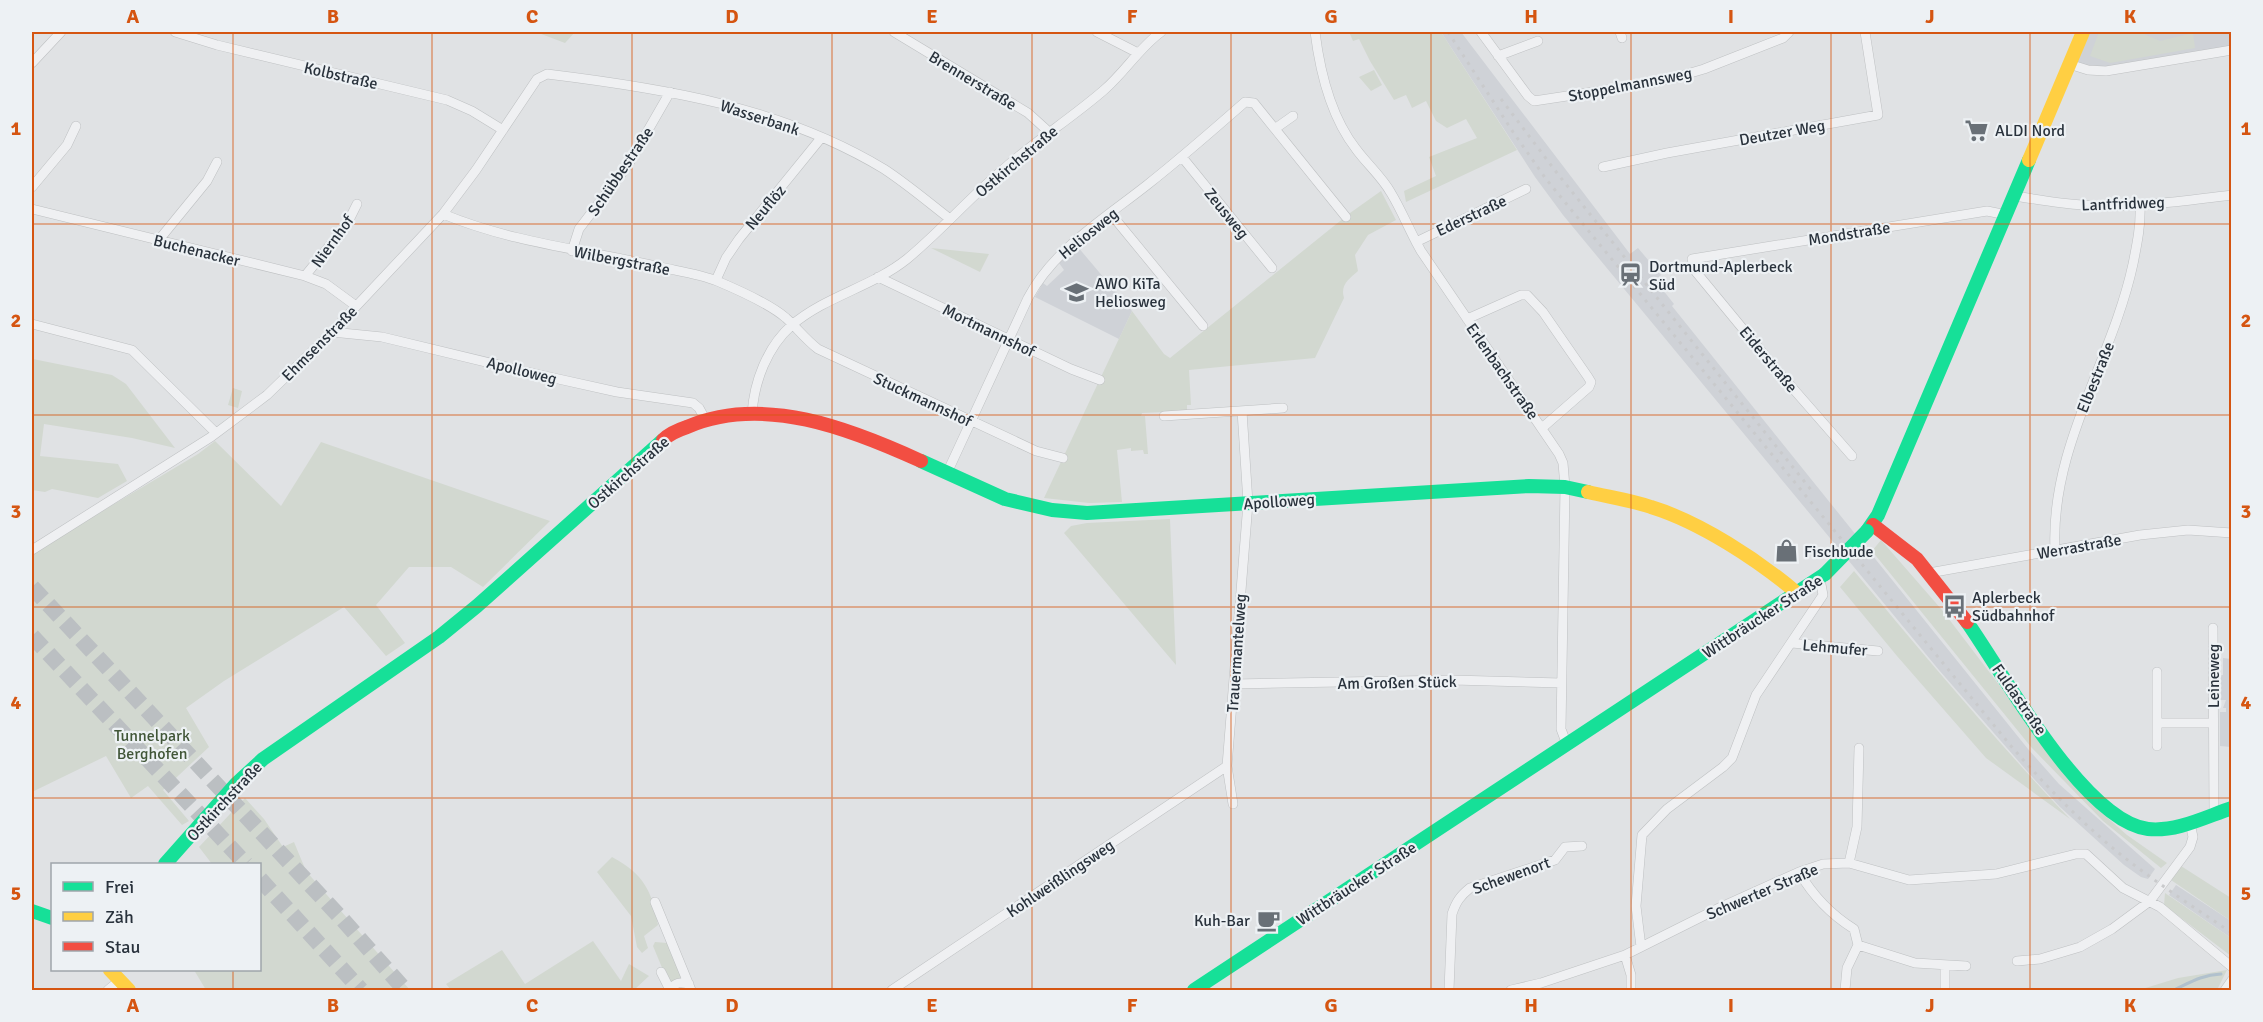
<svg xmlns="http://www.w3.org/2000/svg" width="2263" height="1022" font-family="Signika,sans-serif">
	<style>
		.built { fill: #cfd2d7 }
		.green { fill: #d2d8d0 }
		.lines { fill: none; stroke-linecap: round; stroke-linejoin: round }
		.stream { stroke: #b1c1cd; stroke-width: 3 }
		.highway-tunnel { stroke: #bbbfc2; stroke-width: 16; stroke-dasharray: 16 8; stroke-linecap: butt }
		.street-casing { stroke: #bec0c2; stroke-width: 10 }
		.street { stroke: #eff0f2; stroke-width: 9 }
		.fast { stroke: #16e098; stroke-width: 14 }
		.slow { stroke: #ffcf43; stroke-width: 14 }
		.jam { stroke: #f24e42; stroke-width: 14 }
		.rail { stroke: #c9cacc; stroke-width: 3; stroke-dasharray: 3 6; stroke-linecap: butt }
		.fast-bridge { stroke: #16e098; stroke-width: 14 }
		.grid { fill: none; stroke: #d55511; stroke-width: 1.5; stroke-opacity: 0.55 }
		.labels { text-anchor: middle; stroke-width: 4.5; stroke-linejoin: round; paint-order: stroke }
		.street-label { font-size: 16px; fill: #29323c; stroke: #edf1f4 }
		.poi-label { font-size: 16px; fill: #29323c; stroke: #edf1f4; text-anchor: start }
		.park-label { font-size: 16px; fill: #415638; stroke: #edf1f4 }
		.neatline { fill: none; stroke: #d55511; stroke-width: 2 }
		.grid-label { font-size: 20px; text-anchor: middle; font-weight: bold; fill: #d55511 }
	</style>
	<rect width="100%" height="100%" fill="#e0e2e4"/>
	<path class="built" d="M1441 32H1461L1630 254 1638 248 1660 274 1661 275 1655 280 1674 304 1672 306 2028 749 2059 784 2155 869 2148 879 2141 877 2124 865 2060 807 2034 779 1939 670 1563 215 1535 177Z
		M2083 32H2231V50L2106 71 2069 64Z
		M1077 246 1132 311 1119 339 1035 297 1043 283 1047 286 1064 270 1059 263Z
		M2223 658 2231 659V747L2220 746V712H2226V708H2223L2226 700H2220L2221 675H2223Z
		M2176 885 2231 921V938L2169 895Z"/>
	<path class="green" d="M536 32H575L565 43Z
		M1349 32H1441L1517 150 1406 202 1404 191 1436 176 1429 157 1477 138 1466 119 1447 128 1436 121 1426 101 1412 108 1406 95 1394 100 1370 61 1359 39 1353 41Z
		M2099 32H2139L2160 41 2193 33 2195 48 2110 63 2090 56Z
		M1374 70 1382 85 1371 91 1359 77Z
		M1381 191 1396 220 1368 235 1355 255 1358 271C1349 279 1340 285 1344 298L1315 358 1189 370 1191 405H1187V411L1142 413 1141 416H1145L1148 454H1144L1143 450 1131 451V448L1117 450 1122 502 1089 503 1044 498 1132 311 1164 354 1170 358 1350 213Z
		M931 248 989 254 980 272Z
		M33 359 112 375 126 384 175 448 132 438 44 424 40 456 118 464 127 481 98 498 52 489 45 492 32 490Z
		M233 388 242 391 238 408 228 405Z
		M215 441 281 506 321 442 550 521 483 587 451 567H409L376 605 405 643 386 656 344 607 224 681 186 708 209 747 163 790 189 821 182 825 148 786 131 798 106 756 32 792V553L198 454Z
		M1170 519 1176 665 1064 533 1071 526 1087 523Z
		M1881 540 1942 610 2086 799 2127 835 2167 863 2161 868 2103 821 2031 747 1872 551Z
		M1854 571C1924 655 1994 739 2070 819L1986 758 1897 656 1840 587Z
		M245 798 264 819 283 847 294 842 306 871 410 990H206L194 970H260V864H212L199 847Z
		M612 857C644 874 652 891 658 925L644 936 648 948 642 953 637 947 631 916 597 872Z
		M2181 866 2231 898V921L2171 880Z
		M2165 893 2231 938V956L2164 905Z
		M593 941 621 981 629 964 649 976 634 990H451L446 984 502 950 525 984Z
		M655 942 667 943 682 977 671 983 668 982 653 946Z
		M2227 970 2217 990H2139L2178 978Z"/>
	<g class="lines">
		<path class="stream" d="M2174 990C2191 982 2202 975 2221 974"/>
		<path class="highway-tunnel" d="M32 587 343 920 405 990
			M32 636 246 864
			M260 879 361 990"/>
		<defs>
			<path id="street" d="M175 32 217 45 447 100 472 111 503 130
				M894 32 1028 113 1049 132
				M1097 32 1138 53
				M1315 32C1320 72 1331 117 1356 149 1367 164 1382 177 1391 193 1402 211 1410 232 1421 251L1559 454 1563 463 1565 487 1561 729 1567 745
				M1481 32 1528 96 1534 101 1646 84 1677 77 1704 69 1783 38 1789 32
				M1620 32 1622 38
				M1498 56 1538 41
				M32 63 61 32
				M2069 64 2088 70 2106 71 2232 50
				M1276 128 1293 116
				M1182 157 1272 268
				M1603 167 1667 153 1878 115 1865 32
				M32 187 67 145 76 126
				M2015 196C2045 201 2076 206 2107 206 2148 206 2190 200 2232 195
				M32 209 305 276 326 284 356 306
				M443 214C513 243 587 250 660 267 678 271 700 274 717 281 736 289 771 305 786 318 797 328 806 340 818 349L1036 451 1063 458
				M1111 214 1203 326
				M158 241 207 181 217 162
				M1416 242 1526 189
				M572 251 579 229 628 165 670 92
				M305 276 347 224 357 204
				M878 277 1071 369 1100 380
				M716 280 726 258 739 239 821 138
				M1467 319 1521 295H1527L1543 312 1588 377 1591 382 1589 387 1542 428
				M32 324 132 350 216 433
				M332 332 382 337 536 374 617 392 693 403 699 408 705 419
				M752 414C754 382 767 347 792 325 826 296 872 287 907 259 942 230 972 195 1007 166 1038 139 1073 117 1104 90 1125 72 1139 48 1161 32
				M1164 416 1283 408
				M1852 456 1776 369 1696 272 1692 259 1987 211 2007 215
				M947 473 1028 298C1054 249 1104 219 1147 185 1180 159 1212 131 1245 102L1254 103 1346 217
				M32 550 211 437 267 395 332 332 443 214 476 170 537 79 547 74C662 88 782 107 884 169 907 184 928 202 950 219
				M2055 550C2050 447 2112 361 2133 264 2137 244 2141 225 2140 205
				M1929 573 2140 535 2188 530 2232 533
				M2213 628 2214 814
				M1792 643 1878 651
				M2157 672V746
				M1234 684 1453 680 1561 683
				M2157 723H2213
				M1233 804 1227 766 1248 503 1242 411
				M1849 863 1857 827 1859 748
				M1799 872C1813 896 1830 914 1854 929L1858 945 1847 968 1845 990
				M655 902 691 990
				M1858 945 1915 963 1966 966
				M1641 947 1636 906 1642 835 1667 809 1723 767 1732 758 1756 695 1823 595 1820 579
				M1625 955 1631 975V990
				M2017 961 2040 959 2080 947 2112 929 2150 901 2190 847 2193 837 2190 823
				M1945 966V990
				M661 972 670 990
				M108 990 120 980
				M670 990C675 982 680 982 689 984
				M892 990 1227 766
				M1449 990 1452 914C1456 902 1460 896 1470 888L1555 860 1565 847 1582 846
				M1511 990 1541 983 1625 955 1721 907 1799 872 1823 864 1849 863 1909 880 1996 874 2076 854H2086L2123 888 2160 907 2232 967
				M2225 990 2232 980"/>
		</defs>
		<use href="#street" class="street-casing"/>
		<use href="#street" class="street"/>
		<path class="fast" d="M921 461 1005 499 1052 510 1087 513 1529 486 1565 487 1588 492
			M1867 531 1878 515 2029 160
			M1967 622C2003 673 2084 821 2148 829 2177 832 2205 817 2232 808
			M165 864 236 784 263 759 439 637 477 606 663 440
			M32 911 52 918
			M1194 990 1825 574"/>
		<path class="slow" d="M2029 160 2083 32
			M1588 492C1609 497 1631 500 1651 507 1700 522 1758 560 1797 593
			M110 970 129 990"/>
		<path class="jam" d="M663 440C670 433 678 430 687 427 763 394 851 429 921 461
			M1873 525 1917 559 1967 622"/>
		<path class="rail" d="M1448 32 1513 132 1546 179 2011 746C2043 783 2077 818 2115 850 2152 880 2192 906 2232 933
			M1501 99 1557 173 1812 491"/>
		<path class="fast-bridge" d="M1825 574 1867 531"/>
	</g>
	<path class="grid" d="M233 32V864M432 32V990M632 32V990M832 32V990M1032 32V990M1231 32V990M1431 32V990M1631 32V990M1831 32V990M2030 32V990M32 224H2232M32 415H2232M32 607H2232M32 798H2232M233 970V990"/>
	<defs>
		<symbol id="supermarket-bare" viewBox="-9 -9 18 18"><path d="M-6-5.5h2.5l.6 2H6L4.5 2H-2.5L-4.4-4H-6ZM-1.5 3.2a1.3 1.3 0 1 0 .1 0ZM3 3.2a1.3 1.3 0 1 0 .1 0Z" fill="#697077" stroke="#edf1f4" stroke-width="2.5" paint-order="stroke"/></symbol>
		<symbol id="station-bare" viewBox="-9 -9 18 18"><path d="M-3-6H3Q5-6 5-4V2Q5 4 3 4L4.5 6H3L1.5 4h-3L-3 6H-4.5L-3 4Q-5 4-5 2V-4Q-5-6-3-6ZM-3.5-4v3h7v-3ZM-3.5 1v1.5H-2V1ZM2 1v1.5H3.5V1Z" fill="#697077" stroke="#edf1f4" stroke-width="2.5" paint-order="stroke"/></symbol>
		<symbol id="school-bare" viewBox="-9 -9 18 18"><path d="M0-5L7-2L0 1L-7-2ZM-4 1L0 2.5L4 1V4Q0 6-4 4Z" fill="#697077" stroke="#edf1f4" stroke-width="2.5" paint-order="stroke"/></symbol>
		<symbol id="shop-bare" viewBox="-9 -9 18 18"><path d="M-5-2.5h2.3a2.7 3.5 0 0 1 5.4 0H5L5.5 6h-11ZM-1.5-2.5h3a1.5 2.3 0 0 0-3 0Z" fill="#697077" stroke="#edf1f4" stroke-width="2.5" paint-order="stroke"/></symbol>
		<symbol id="bus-bare" viewBox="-9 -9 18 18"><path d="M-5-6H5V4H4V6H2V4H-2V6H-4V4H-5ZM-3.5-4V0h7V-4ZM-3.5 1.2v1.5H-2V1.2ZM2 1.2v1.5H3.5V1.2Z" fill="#697077" stroke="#edf1f4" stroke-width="2.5" paint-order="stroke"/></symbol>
		<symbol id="cafe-bare" viewBox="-9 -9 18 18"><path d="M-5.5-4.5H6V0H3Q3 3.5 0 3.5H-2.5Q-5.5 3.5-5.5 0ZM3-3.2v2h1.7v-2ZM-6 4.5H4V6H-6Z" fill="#697077" stroke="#edf1f4" stroke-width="2.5" paint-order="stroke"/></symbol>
	</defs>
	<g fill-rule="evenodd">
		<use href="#supermarket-bare" x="1960" y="114" width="33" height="33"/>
		<use href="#station-bare" x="1614" y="258" width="33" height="33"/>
		<use href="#school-bare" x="1060" y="276" width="33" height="33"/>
		<use href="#shop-bare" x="1770" y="534" width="33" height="33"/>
		<use href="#bus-bare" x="1938" y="590" width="33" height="33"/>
		<use href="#cafe-bare" x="1252" y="904" width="33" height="33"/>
	</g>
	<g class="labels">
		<g class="street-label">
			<text transform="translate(341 75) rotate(13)" y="6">Kolbstraße</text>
			<text transform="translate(973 80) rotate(31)" y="6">Brennerstraße</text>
			<text transform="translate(1630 84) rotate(-11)" y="6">Stoppelmannsweg</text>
			<text transform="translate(760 117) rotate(18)" y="6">Wasserbank</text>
			<text transform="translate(1782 132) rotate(-10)" y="6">Deutzer Weg</text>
			<text transform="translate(1016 161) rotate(-40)" y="6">Ostkirchstraße</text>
			<text transform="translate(620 171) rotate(-56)" y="6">Schübbestraße</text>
			<text transform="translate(2123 203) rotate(-2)" y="6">Lantfridweg</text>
			<text transform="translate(765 207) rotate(-50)" y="6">Neuflöz</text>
			<text transform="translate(1227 213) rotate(51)" y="6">Zeusweg</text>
			<text transform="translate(1471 215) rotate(-25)" y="6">Ederstraße</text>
			<text transform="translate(1088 233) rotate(-39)" y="6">Heliosweg</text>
			<text transform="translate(1849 233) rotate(-9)" y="6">Mondstraße</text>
			<text transform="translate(332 241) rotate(-54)" y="6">Niernhof</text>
			<text transform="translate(197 250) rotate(14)" y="6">Buchenacker</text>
			<text transform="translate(622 260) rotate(11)" y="6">Wilbergstraße</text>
			<text transform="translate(989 330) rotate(26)" y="6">Mortmannshof</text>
			<text transform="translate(319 343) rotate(-45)" y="6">Ehmsenstraße</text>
			<text transform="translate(1769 359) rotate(50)" y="6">Eiderstraße</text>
			<text transform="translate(522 370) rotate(14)" y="6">Apolloweg</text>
			<text transform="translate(1503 371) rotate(55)" y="6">Erlenbachstraße</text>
			<text transform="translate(2095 377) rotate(-68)" y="6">Elbestraße</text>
			<text transform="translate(923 399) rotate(25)" y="6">Stuckmannshof</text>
			<text transform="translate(628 472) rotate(-41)" y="6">Ostkirchstraße</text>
			<text transform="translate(1279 501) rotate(-4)" y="6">Apolloweg</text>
			<text transform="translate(2079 546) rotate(-10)" y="6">Werrastraße</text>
			<text transform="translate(1762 616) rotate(-33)" y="6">Wittbräucker Straße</text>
			<text transform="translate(1835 647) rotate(5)" y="6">Lehmufer</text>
			<text transform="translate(1236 653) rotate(-86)" y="6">Trauermantelweg</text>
			<text transform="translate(2213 676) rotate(-90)" y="6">Leineweg</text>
			<text transform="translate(1397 682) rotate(-1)" y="6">Am Großen Stück</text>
			<text transform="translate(2020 699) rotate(55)" y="6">Fuldastraße</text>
			<text transform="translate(224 801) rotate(-47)" y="6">Ostkirchstraße</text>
			<text transform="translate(1511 875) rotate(-20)" y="6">Schewenort</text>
			<text transform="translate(1060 878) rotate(-34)" y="6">Kohlweißlingsweg</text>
			<text transform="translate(1356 883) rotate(-33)" y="6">Wittbräucker Straße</text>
			<text transform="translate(1762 891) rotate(-23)" y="6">Schwerter Straße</text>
		</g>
		<g class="poi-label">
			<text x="1995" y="136">ALDI Nord</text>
			<text x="1649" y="272">Dortmund-Aplerbeck<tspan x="1649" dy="18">Süd</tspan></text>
			<text x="1095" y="289">AWO KiTa<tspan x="1095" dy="18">Heliosweg</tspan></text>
			<text x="1804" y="557">Fischbude</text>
			<text x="1972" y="603">Aplerbeck<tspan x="1972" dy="18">Südbahnhof</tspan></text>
			<text x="1250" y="926" text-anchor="end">Kuh-Bar</text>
		</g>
		<g class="park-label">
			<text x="152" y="741">Tunnelpark<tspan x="152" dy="18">Berghofen</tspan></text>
		</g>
	</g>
	<rect width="2263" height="1022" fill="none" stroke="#edf1f4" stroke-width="66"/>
	<rect x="51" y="863" width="210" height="108" fill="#edf1f4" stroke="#9fa5aa" stroke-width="1.5"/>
	<rect x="63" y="882" width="30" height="9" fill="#16e098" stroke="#9fa5aa" stroke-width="1.5"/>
	<text x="105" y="893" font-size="18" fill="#29323c">Frei</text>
	<rect x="63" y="912" width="30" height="9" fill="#ffcf43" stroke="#9fa5aa" stroke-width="1.5"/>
	<text x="105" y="923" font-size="18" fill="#29323c">Zäh</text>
	<rect x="63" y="942" width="30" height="9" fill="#f24e42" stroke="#9fa5aa" stroke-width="1.5"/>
	<text x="105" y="953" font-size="18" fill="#29323c">Stau</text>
	<rect x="33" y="33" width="2197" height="956" class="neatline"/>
	<g class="grid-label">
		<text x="133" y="23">A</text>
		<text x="333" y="23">B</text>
		<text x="532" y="23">C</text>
		<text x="732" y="23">D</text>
		<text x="932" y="23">E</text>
		<text x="1132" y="23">F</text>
		<text x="1331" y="23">G</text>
		<text x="1531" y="23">H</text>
		<text x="1731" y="23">I</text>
		<text x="1930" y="23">J</text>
		<text x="2130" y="23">K</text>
		<text x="16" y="135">1</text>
		<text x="2246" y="135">1</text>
		<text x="16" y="327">2</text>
		<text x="2246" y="327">2</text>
		<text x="16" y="518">3</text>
		<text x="2246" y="518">3</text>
		<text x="16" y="709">4</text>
		<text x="2246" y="709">4</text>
		<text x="16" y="900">5</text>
		<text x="2246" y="900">5</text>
		<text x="133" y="1012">A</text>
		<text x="333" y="1012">B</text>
		<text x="532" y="1012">C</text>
		<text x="732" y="1012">D</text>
		<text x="932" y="1012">E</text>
		<text x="1132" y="1012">F</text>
		<text x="1331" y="1012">G</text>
		<text x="1531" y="1012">H</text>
		<text x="1731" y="1012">I</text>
		<text x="1930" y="1012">J</text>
		<text x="2130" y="1012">K</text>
	</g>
</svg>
